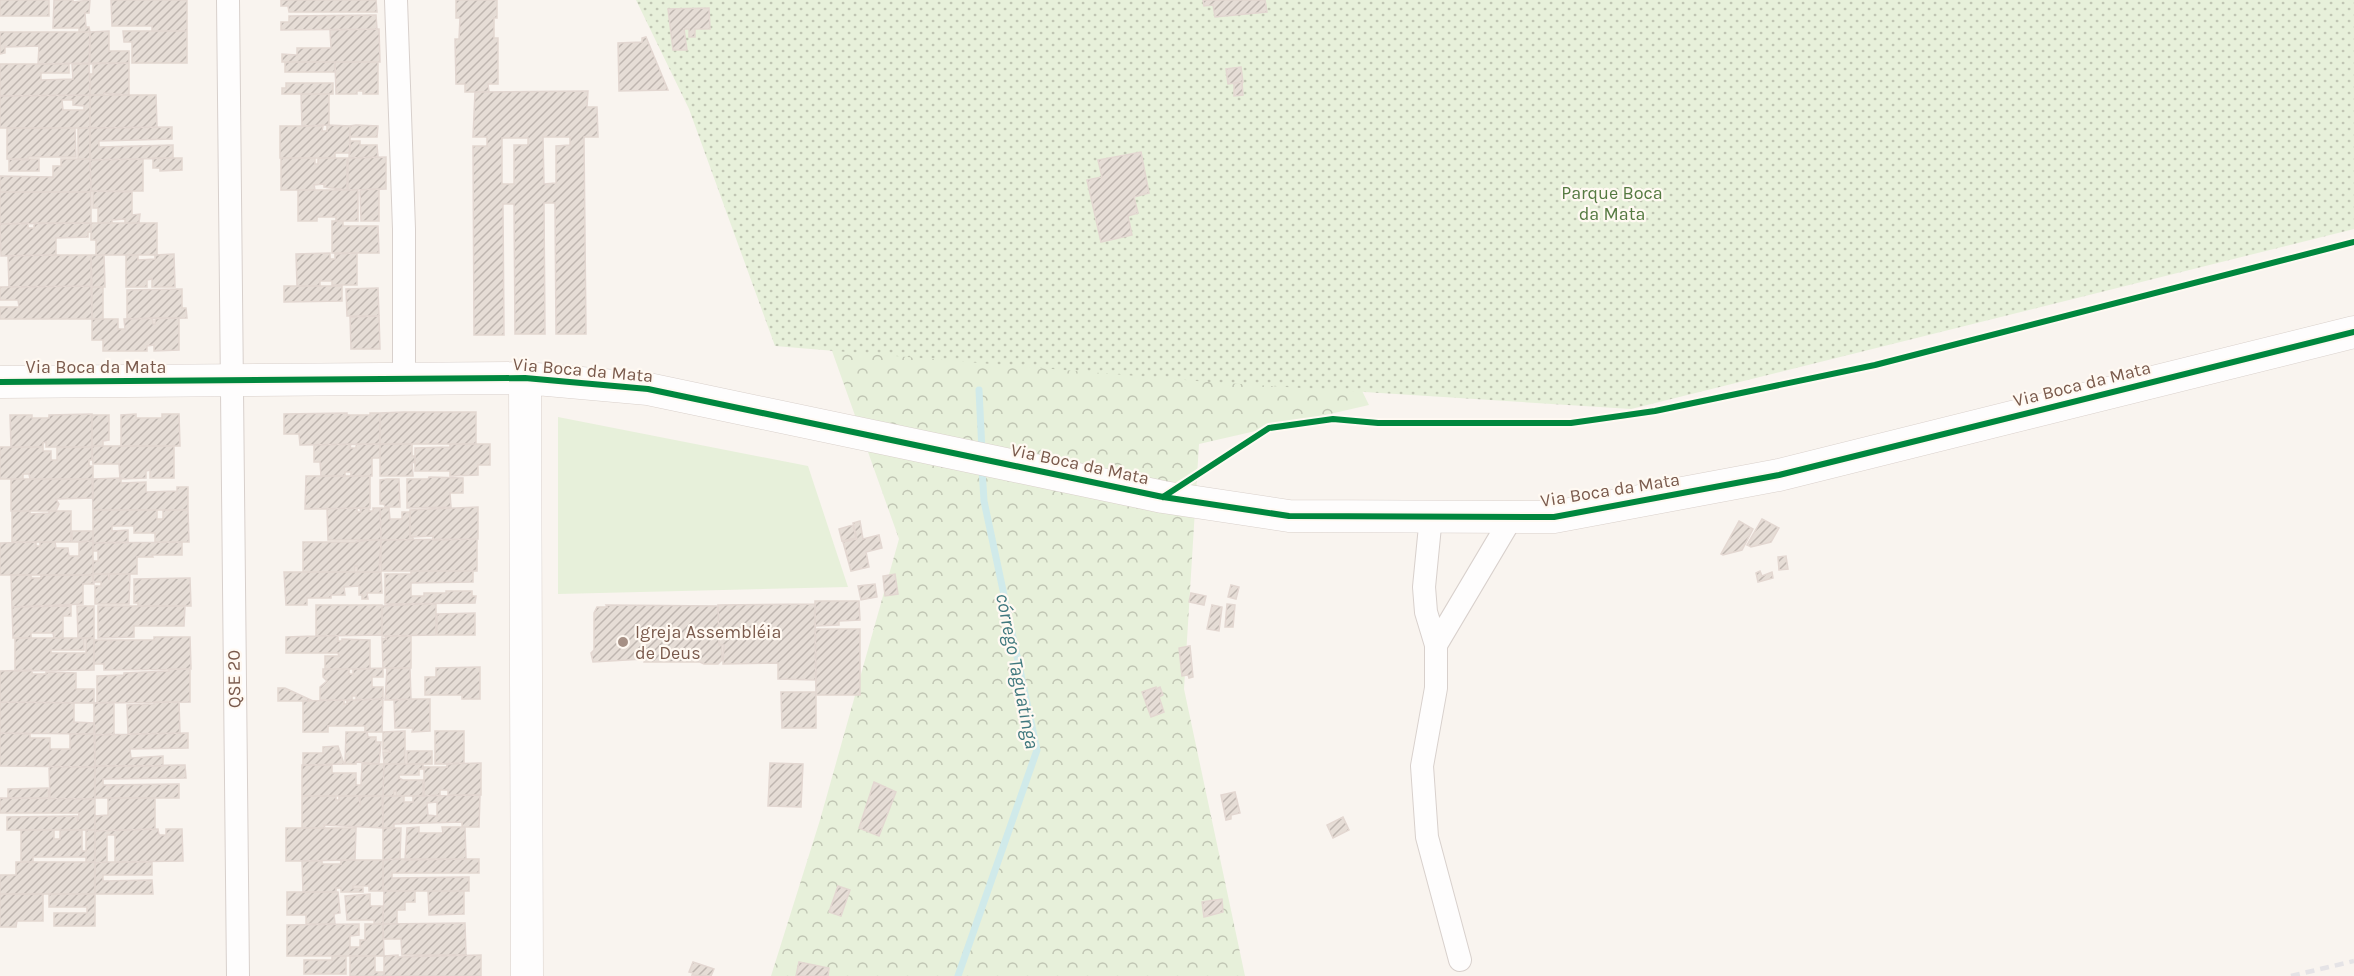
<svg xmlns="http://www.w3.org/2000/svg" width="2354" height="976" font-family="Karla,sans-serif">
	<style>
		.grass { fill: #e7f0da }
		.forest { fill: url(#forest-crowns) }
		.park { fill: url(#park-dots) }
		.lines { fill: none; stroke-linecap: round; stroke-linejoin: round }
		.stream { stroke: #d0eaea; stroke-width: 7 }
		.building { fill: url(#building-hatch); stroke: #e3d7d1; stroke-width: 1.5; fill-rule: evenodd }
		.street-casing { stroke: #d8d0cc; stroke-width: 24 }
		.secondary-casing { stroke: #d9d0cb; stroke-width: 33 }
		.street { stroke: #fefdfd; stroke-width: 22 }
		.secondary { stroke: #fefdfd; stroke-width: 32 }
		.rail { stroke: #e5e3e6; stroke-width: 4.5; stroke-dasharray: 9 6; stroke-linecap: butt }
		.cycleway-casing { stroke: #fff9f2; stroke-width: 10 }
		.cycleway { stroke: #00873e; stroke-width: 6 }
		.poi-dot { fill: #a69085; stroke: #fff9f2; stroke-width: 2 }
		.labels { text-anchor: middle; stroke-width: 4.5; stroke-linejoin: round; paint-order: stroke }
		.park-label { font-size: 18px; fill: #557a41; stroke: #fff9f2 }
		.street-label { font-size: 18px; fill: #7a5a4c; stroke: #fff9f2 }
		.poi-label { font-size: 18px; fill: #7a5a4c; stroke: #fff9f2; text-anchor: start }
		.water-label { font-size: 20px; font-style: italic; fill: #3f787e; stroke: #fff9f2 }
	</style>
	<defs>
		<pattern id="forest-crowns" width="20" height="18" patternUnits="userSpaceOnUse" patternTransform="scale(1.5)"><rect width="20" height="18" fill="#e7f0da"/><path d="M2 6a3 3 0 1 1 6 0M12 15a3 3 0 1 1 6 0" fill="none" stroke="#c0c5b3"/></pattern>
		<pattern id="park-dots" width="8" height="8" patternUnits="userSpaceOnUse" patternTransform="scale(1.5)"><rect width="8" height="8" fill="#e7f0da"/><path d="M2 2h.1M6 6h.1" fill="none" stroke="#c0c5b3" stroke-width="1.8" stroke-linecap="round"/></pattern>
		<pattern id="building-hatch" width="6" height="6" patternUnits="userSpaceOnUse" patternTransform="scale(1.5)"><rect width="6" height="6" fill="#e6ddd6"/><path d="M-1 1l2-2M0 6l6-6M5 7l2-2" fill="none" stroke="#bfb6b0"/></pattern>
	</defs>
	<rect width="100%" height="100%" fill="#f9f4ef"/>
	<path class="grass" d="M558 417 808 466 848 587 558 594Z"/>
	<path class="forest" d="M707 0 1221 105 1369 405 1199 444 1184 689 1245 976H771L820 820 899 539Z"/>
	<path class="park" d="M636 0H2354V229L1631 409 1209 382 775 346 689 109Z"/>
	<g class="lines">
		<path class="stream" d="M979 390 982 451
			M958 976 1037 750 984 501 982 468"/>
	</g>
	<path class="building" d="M0 0H49V16H0Z
		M54 0H73V2L90 0 89 13H85L86 27H89L90 32H79V28H53Z
		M111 0H187V31H152V26H112Z
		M281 0H376L377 12H289L288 6H281Z
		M456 0H497V18H494V38H498V84H488L489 92H465V84H456L455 39H459L460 18H456Z
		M1203 0H1265L1267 12 1215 17 1213 5 1204 6Z
		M709 8 710 29H695V37H689V29H684L687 50H673L668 9Z
		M376 15 377 29 281 30V22H289V16Z
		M379 29 380 62H282V54L297 55V48H331L330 30Z
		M109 31V51H129V63L89 64 90 32Z
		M123 31H187V63H132V42H124Z
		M0 32H90V63L38 64 39 46 5 47V53L0 54Z
		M646 37 668 90 619 91 618 43 642 42V38Z
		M285 62H335V72H285Z
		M335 62H378V94H363V91H357V94H336Z
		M93 63H129V95L104 93V95H90V74H93Z
		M0 64H69V73H41V80L73 79 72 64H89L90 95 0 96Z
		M1241 67 1243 82 1228 84 1226 69Z
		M1242 82 1243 95 1234 96V83Z
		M286 83H333V94H282V88H286Z
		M588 91 587 107H597L598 137H584L586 334H556L555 203H544L545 334H515L514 204H503L504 335H474L473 146H487V137H473L475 92ZM543 137H570V145L556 146V183L544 184ZM502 138H528V145H514V184H502Z
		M301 94H329V125L302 126Z
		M90 95V128H0V96ZM62 100H73V105L84 106V110H63Z
		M90 95H156L157 127 90 128Z
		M327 125 350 126V153H335V158H280V126H323L322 131H327Z
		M356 125 378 126 377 137H350V126Z
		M172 127V139L99 141V147L173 145V158L90 160V128Z
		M7 128H75L76 157H28V160L7 159Z
		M78 128H90V159H78Z
		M350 141H360V145H377L378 157 349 158Z
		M1141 152 1149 193 1134 197 1138 213 1128 216 1132 235 1101 242 1087 180 1102 177 1098 160Z
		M386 157V189L348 190V158Z
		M153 158H182V170L160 171V168H153Z
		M281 158H315V164H318V158H347V190L324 187V184L314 185 315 190H281Z
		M9 159H39V171H9Z
		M61 159H90L91 192H0V176L53 177V166H61Z
		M143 159V191H91L90 160Z
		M373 189H379V221H361L360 190Z
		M298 190H358V221H336V217H317V221H298Z
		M93 191 132 192V215L140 214 139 223H125V219L112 220V223H98V208H93Z
		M0 192H91V223L0 224Z
		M332 221H343V226H378L379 253H332Z
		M28 223V228H34V223H91V232H88V237L56 238V255L1 256 0 224Z
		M91 223H157V255H96V240H91Z
		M330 253V259H335V254L357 253V285H332V281H320V286H297L296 254Z
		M174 254 175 287H152V279L147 280V287H126V255H138V260L155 259V255Z
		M45 255H91V286L9 287 8 256Z
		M91 255H104L105 287H92Z
		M91 286 92 319H0V307H19L18 300H0V287Z
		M284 286H342V301L284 302Z
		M92 287H103V319H92Z
		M378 288 379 316H347L346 289Z
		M182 289V308H186L187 318 127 319V290Z
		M379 316 380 349H351L350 317Z
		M153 318V324H155V318H179V350L154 351V345L147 346V351H103V340H92V319H118V329H125L124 319Z
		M404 412H476V444H380V413Z
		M347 413V415H370V413H380V444L300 445 299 434H284V414Z
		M92 414V447H46V442L43 443V447H11L10 415H32V418H49V415Z
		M136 414V418H162V414H179L180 446H121V415Z
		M92 415H109V440L103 441V446H92Z
		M351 444 350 448H356V444H380V458H372V476H351V472H345V476H321L320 462H314V445Z
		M380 444H412V456H415V462L412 463 413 476H380Z
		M450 444H490V465H478V475L450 476V471H415V448L450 447Z
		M174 446V478H150V470L146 471V478L120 479 119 464H93L92 446Z
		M0 447H43V451H51V460H57V447H92V460H89V466H93V479H30L29 474H23V479H0Z
		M306 476H370V508L305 509Z
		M429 477 463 478V493H450L451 507 407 508V479H428Z
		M121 478V483L146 482V492L177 491V487H188V510H93L92 479Z
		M11 479H93V498L56 499 59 504 56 511H11Z
		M387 479H399L400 507H385L384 504H380V480Z
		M478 507V539L433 540V536L410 537V510Z
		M357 508V512H361L360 508H369V511H373V508H380L381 540H328L327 509Z
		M380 508H389L390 519H402V512H410V537H413V540H381Z
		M93 510H157V519H163V510H188L189 542H155V533H134V526H112V531L128 530V542L93 543Z
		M12 511H30V514L49 513V511H71V542H12Z
		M1762 519 1779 528 1771 542 1751 547 1747 545Z
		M860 521 863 539 879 535 882 548 866 552 869 567 851 571 843 542 857 539 853 523Z
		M1739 521 1753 529 1742 550 1723 555 1721 554Z
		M853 525 856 538 842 541 839 529Z
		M72 531H93V541L72 542Z
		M477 539V571H381V540Z
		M369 540H381L379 572H357V566H355V572H303V542H355Z
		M93 541V575H0V543L36 542V546H40V542H55L56 548H68L69 556H79V542Z
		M182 542V555H152L153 557H137V574H93V561H98V551H93V543Z
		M1786 556 1788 569 1779 570 1778 557Z
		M411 571H473V582L411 583V596H424V593H446V591H472V596H476L475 603 385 604V574H411Z
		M1760 571 1762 576 1772 572 1773 578 1758 582 1756 573Z
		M284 572H381L382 593H367L368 599H362V595H359V586L344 587 345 595H331V598H307V605H286Z
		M93 574H108L109 580V574H130L129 604H95V586H101V582H93Z
		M895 574 898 594 885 596 883 576Z
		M11 575H31V578H41V575H93L94 584H83V604L12 607Z
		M190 578 191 606H138V603H134V579Z
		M875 584 877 597 861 600 858 586Z
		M1231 585 1239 587 1236 599 1228 597Z
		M1191 593 1206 596 1204 605 1189 602Z
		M815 601H859L860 620 839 621V625L815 626Z
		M419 604H436V635L382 636V606Z
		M815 604 816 680 778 679V663L723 664 724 645H719L718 605Z
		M1227 604 1235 605 1233 627H1225Z
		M316 605H382V635L316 636Z
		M606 605 718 606 719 645H722V660L718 664H704L700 662H644V659L593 662 591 653 594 650V613L597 607H607Z
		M1212 605 1222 607 1219 631 1207 629Z
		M71 606V616H63V638H54L53 633H31V638H13L12 607Z
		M77 606H94V638H78Z
		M98 606H185L184 626H134V637L98 638Z
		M475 613V635H437V614Z
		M815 629H860V695H816Z
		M316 636H338V641H342V639L370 640V669H325V656H339L338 653H286V637Z
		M385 636H411V668H383L382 638 386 639Z
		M154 637H190L191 669 104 670V664H94V640H111V643L112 640H154Z
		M15 638H84V650H51V653H86V638H94V670L15 671Z
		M1190 646 1193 677 1189 678 1188 675 1182 676 1179 648Z
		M480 667V699H462V695H425V677H436V668Z
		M383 668V677H372V687H383V699L356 700V696H352V700H320V687L327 681 323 677V669H349V674H353V669Z
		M387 668H410L411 699 385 700Z
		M169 669H190V702L97 703V676L124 675V673L169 671Z
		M32 670V674H46V672L76 673V689H94V703L0 702V671Z
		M1156 687V689L1160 687 1163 695 1159 697 1164 712 1151 717 1142 692Z
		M278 688H285L313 701H278Z
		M781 692H816V728H782Z
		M383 699 382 732H365V726H328V732H303V701L344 700V704H347V700Z
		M411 699H430V731L412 732 413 728H395L394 700Z
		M0 702 74 703V722L94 723 95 734 0 733Z
		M114 702V734L94 735V703Z
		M154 702H179L180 733 128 734 127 705 154 704Z
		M405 731V764H384L383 752H390L389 750H383V732Z
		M435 731H464V763L435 764Z
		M346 732H367L368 737H376V742H381L379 764 356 762V764H345Z
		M0 733 30 734V738H50V749H70V734H95V767L0 766Z
		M188 733V748L130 749 131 758 163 756V766H95L94 735Z
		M338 746 344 764 303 765V753H323V747Z
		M407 751H432V764H407Z
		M481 763V795H448V790H440V795L424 796V767H447V764Z
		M770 763 803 764 801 807 768 806Z
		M362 764H384L383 796H302V765H332V773H356V785H361Z
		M384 764H423V769H419V775H399V778L403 780H423V796H396V791H394V796H383Z
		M185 765 186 778 103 779V785L179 784V798H95V766Z
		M49 767H95V799H50Z
		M874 782 896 792 879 836 859 828Z
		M48 788 49 798H8V789Z
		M1235 792 1240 813 1231 815V819L1226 820 1221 795Z
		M480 795 479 827H462V822L394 824V828H383V796H404V802H413V796ZM437 802V816L428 815 427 803Z
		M302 796H336V800H339V796H359L360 806V796H382L383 828 324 825 325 828H302Z
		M0 798 95 799V830H7V817L77 816 78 821 79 813H0Z
		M108 798H155V829L95 831V816L108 815Z
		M1343 817 1349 830 1333 838 1327 825Z
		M419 827V833H443L442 827H465L466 859 405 860 407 828Z
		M286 828H356L355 860 286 861Z
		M383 828H401L400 859 383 860Z
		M158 829 159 835H166V829H182L183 861 115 862V835H107V862L95 863V831Z
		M21 830H54V839H60V830H82V851H86V830H95V862H86V857H33V862H21Z
		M400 859H479V873H392V878L469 877V891H383V860Z
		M341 860H383V891H369V886H353V888H363V892H341V888H336V892H303L302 861H322V864H341Z
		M16 862H95V894H0V875H16Z
		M107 862H152V875H103V881L152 880 153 894H95V863Z
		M838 886 850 890 841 916 829 912Z
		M384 891H415V902H405V910H397V924H383Z
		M428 891H464V914L429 915Z
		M287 892H338L340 913 334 914 335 924H306V915H287Z
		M0 894H43V921H17L16 927H0Z
		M49 894H95V926H54V913H87V907H49Z
		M370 894V906H383V924H374V920H347L345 896Z
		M1222 899 1223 912 1204 917 1202 902Z
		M465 923 466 955H402L401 939H383V924Z
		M359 924V935L350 936V951L351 947H360V940H365V924H383L384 956H287V925Z
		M398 955V957L481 955V976H384V956Z
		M332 956H346V974H304V960H332Z
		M350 956H375V972H384V976H350Z
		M693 962 714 969 711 976 692 975 693 973 689 972Z
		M799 962 829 968 828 976H796Z"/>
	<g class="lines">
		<defs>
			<path id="street" d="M228 0 238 976
				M396 0 404 229V380
				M1431 516 1424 587 1426 612 1436 645V688L1422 766 1427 837 1460 960
				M1436 645 1512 517"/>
			<path id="secondary" d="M525 378 527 976
				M0 382 525 378 648 389 1163 497 1289 516 1554 517 1779 475 2354 332"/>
		</defs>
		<use href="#street" class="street-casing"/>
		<use href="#secondary" class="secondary-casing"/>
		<use href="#street" class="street"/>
		<use href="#secondary" class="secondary"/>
		<path class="rail" d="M2291 976 2354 961"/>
		<defs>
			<path id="cycleway" d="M0 382 525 378 648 389 1163 497 1289 516 1554 517 1779 475 2354 332
				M1163 497 1269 428 1333 419 1378 423H1571L1655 411 1875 365 2354 242"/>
		</defs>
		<use href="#cycleway" class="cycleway-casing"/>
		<use href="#cycleway" class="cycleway"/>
	</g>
	<circle class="poi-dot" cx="623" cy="642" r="6"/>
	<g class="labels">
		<g class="park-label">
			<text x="1612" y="199">Parque Boca<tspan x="1612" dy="21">da Mata</tspan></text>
		</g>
		<g class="street-label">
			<text x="96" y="373">Via Boca da Mata</text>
			<text transform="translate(583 370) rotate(5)" y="6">Via Boca da Mata</text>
			<text transform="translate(2082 384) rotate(-14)" y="6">Via Boca da Mata</text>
			<text transform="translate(1080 464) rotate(12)" y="6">Via Boca da Mata</text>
			<text transform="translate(1610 490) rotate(-9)" y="6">Via Boca da Mata</text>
			<text transform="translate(234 679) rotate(-91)" y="6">QSE 20</text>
		</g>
		<g class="poi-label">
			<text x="635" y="638">Igreja Assembléia<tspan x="635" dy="21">de Deus</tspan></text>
		</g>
		<g class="water-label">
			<text transform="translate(1018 671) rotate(79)" y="7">córrego Taguatinga</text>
		</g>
	</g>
</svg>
